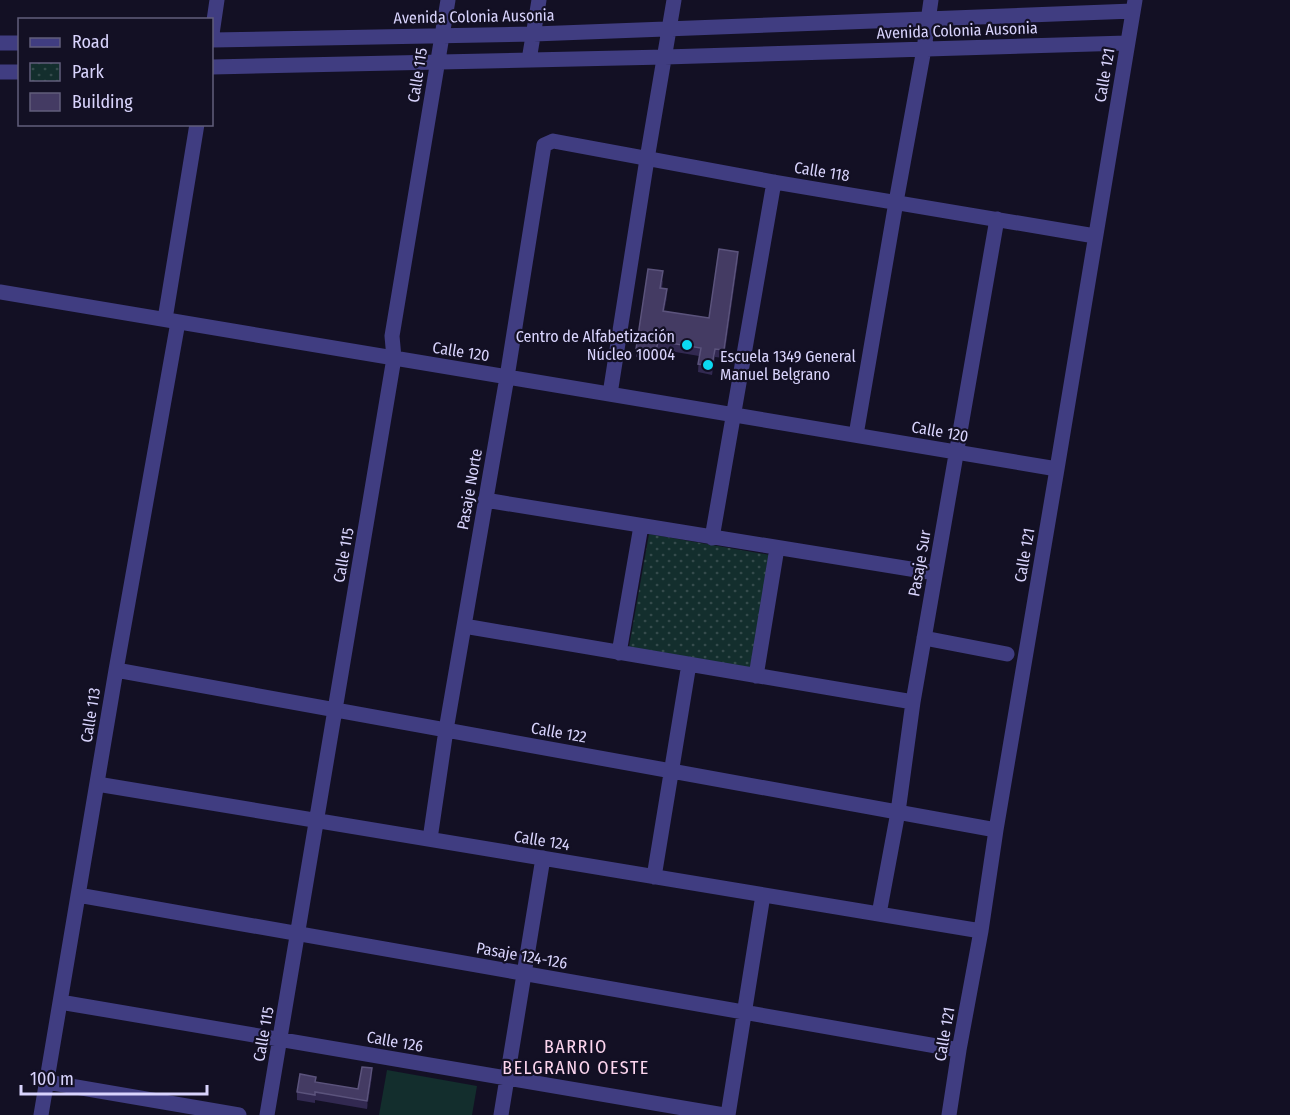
<svg xmlns="http://www.w3.org/2000/svg" width="1290" height="1115" font-family="'Fira Sans Condensed',sans-serif">
	<style>
		.grass { fill: #132e2d }
		.park { fill: url(#park-dots) }
		.lines { fill: none; stroke-linecap: round; stroke-linejoin: round }
		.minor { stroke: #403d81; stroke-width: 15 }
		.wall { fill: #322951 }
		.shaded-wall { fill: #1e1737 }
		.building { fill: #443b63; stroke: #5b537c; stroke-width: 1.5 }
		.poi-dot { fill: #0bd9f2; stroke: #131024; stroke-width: 2 }
		.labels { text-anchor: middle; stroke-width: 4.5; stroke-linejoin: round; paint-order: stroke }
		.street-label { font-size: 16px; fill: #d9d4fd; stroke: #131024 }
		.poi-label { font-size: 16px; fill: #d9d4fd; stroke: #131024; text-anchor: end }
		.neighbourhood-label { font-size: 18px; letter-spacing: 1.5px; fill: #fdd6ef; stroke: #131024 }
	</style>
	<defs>
		<pattern id="park-dots" width="8" height="8" patternUnits="userSpaceOnUse" patternTransform="scale(1.5)"><rect width="8" height="8" fill="#132e2d"/><path d="M2 2h.1M6 6h.1" fill="none" stroke="#354b4c" stroke-width="1.8" stroke-linecap="round"/></pattern>
	</defs>
	<rect width="100%" height="100%" fill="#131024"/>
	<path class="grass" d="M387 1070 477 1086 472 1115H379Z"/>
	<path class="park" d="M649 534 770 555 750 668 629 647Z"/>
	<g class="lines">
		<path class="minor" d="M212 34 217 0
			M212 40 534 34 1133 11
			M0 43H20
			M529 60 539 0
			M212 67 665 57 1127 43
			M0 72H20
			M0 292 1057 469
			M165 319 197 124
			M610 394 647 159 674 0
			M856 435 896 202 924 49 931 0
			M485 500 935 573
			M712 538 774 182
			M464 626 913 702
			M924 638 1007 654
			M619 653 641 526
			M116 670 996 830
			M756 676 777 548
			M97 784 981 931
			M430 839 446 730 507 377 544 145 553 141 774 182 1095 236
			M654 877 689 664
			M78 895 959 1050
			M879 914 898 812 913 702 997 219
			M60 1002 724 1115
			M47 1082 239 1115
			M41 1115 116 670 178 322
			M267 1115 394 358 392 336 448 0
			M501 1115 543 858
			M728 1115 763 895
			M949 1115 959 1050 981 931 996 830 1057 469 1135 0"/>
	</g>
	<path class="wall" d="M738 260 724 358 715 357 712 375 698 372 699 356 658 349 656 361 636 357V349L663 279 662 288 667 297 664 311 709 318Z
		M372 1076 367 1109 315 1100V1103L297 1100V1092L316 1082 358 1089Z"/>
	<path class="shaded-wall" d="M738 252V260L724 358V350Z
		M667 289V297L663 319V311Z
		M715 349V357L712 375V366Z
		M372 1068V1076L367 1109V1101Z"/>
	<path class="building" d="M719 249 738 252 724 350 715 349 712 366 698 364 701 348 658 341 656 352 636 349 648 269 663 271 660 288 667 289 663 311 709 318Z
		M362 1067 372 1068 367 1101 315 1092V1095L297 1092 300 1074 316 1077 315 1082 358 1089Z"/>
	<g class="poi-dot">
		<circle cx="687" cy="345" r="6"/>
		<circle cx="708" cy="365" r="6"/>
	</g>
	<g class="labels">
		<g class="street-label">
			<text transform="translate(474 16) rotate(-1)" y="6">Avenida Colonia Ausonia</text>
			<text transform="translate(957 30) rotate(-2)" y="6">Avenida Colonia Ausonia</text>
			<text transform="translate(417 75) rotate(-81)" y="6">Calle 115</text>
			<text transform="translate(1104 75) rotate(-80)" y="6">Calle 121</text>
			<text transform="translate(822 171) rotate(9)" y="6">Calle 118</text>
			<text transform="translate(461 351) rotate(9)" y="6">Calle 120</text>
			<text transform="translate(940 431) rotate(10)" y="6">Calle 120</text>
			<text transform="translate(469 489) rotate(-80)" y="6">Pasaje Norte</text>
			<text transform="translate(343 555) rotate(-80)" y="6">Calle 115</text>
			<text transform="translate(1024 555) rotate(-80)" y="6">Calle 121</text>
			<text transform="translate(919 563) rotate(-80)" y="6">Pasaje Sur</text>
			<text transform="translate(90 715) rotate(-81)" y="6">Calle 113</text>
			<text transform="translate(559 732) rotate(10)" y="6">Calle 122</text>
			<text transform="translate(542 840) rotate(9)" y="6">Calle 124</text>
			<text transform="translate(522 955) rotate(10)" y="6">Pasaje 124-126</text>
			<text transform="translate(263 1034) rotate(-80)" y="6">Calle 115</text>
			<text transform="translate(944 1034) rotate(-80)" y="6">Calle 121</text>
			<text transform="translate(395 1041) rotate(10)" y="6">Calle 126</text>
		</g>
		<g class="poi-label">
			<text x="675" y="342">Centro de Alfabetización<tspan x="675" dy="18">Núcleo 10004</tspan></text>
			<text x="720" y="362" text-anchor="start">Escuela 1349 General<tspan x="720" dy="18">Manuel Belgrano</tspan></text>
		</g>
		<g class="neighbourhood-label">
			<text x="576" y="1053">BARRIO<tspan x="576" dy="21">BELGRANO OESTE</tspan></text>
		</g>
	</g>
	<rect x="18" y="18" width="195" height="108" fill="#131024" stroke="#625e7b" stroke-width="1.5"/>
	<rect x="30" y="38" width="30" height="9" fill="#403d81" stroke="#625e7b" stroke-width="1.5"/>
	<text x="72" y="48" font-size="18" fill="#d9d4fd">Road</text>
	<rect x="30" y="63" width="30" height="18" fill="url(#park-dots)" stroke="#625e7b" stroke-width="1.5"/>
	<text x="72" y="78" font-size="18" fill="#d9d4fd">Park</text>
	<rect x="30" y="93" width="30" height="18" fill="#443b63" stroke="#625e7b" stroke-width="1.5"/>
	<text x="72" y="108" font-size="18" fill="#d9d4fd">Building</text>
	<path d="M21 1085v9h186v-9" fill="none" stroke="#d9d4fd" stroke-width="3"/>
	<text x="30" y="1085" font-size="18" fill="#d9d4fd" stroke="#131024" stroke-width="4.5" paint-order="stroke">100 m</text>
</svg>
